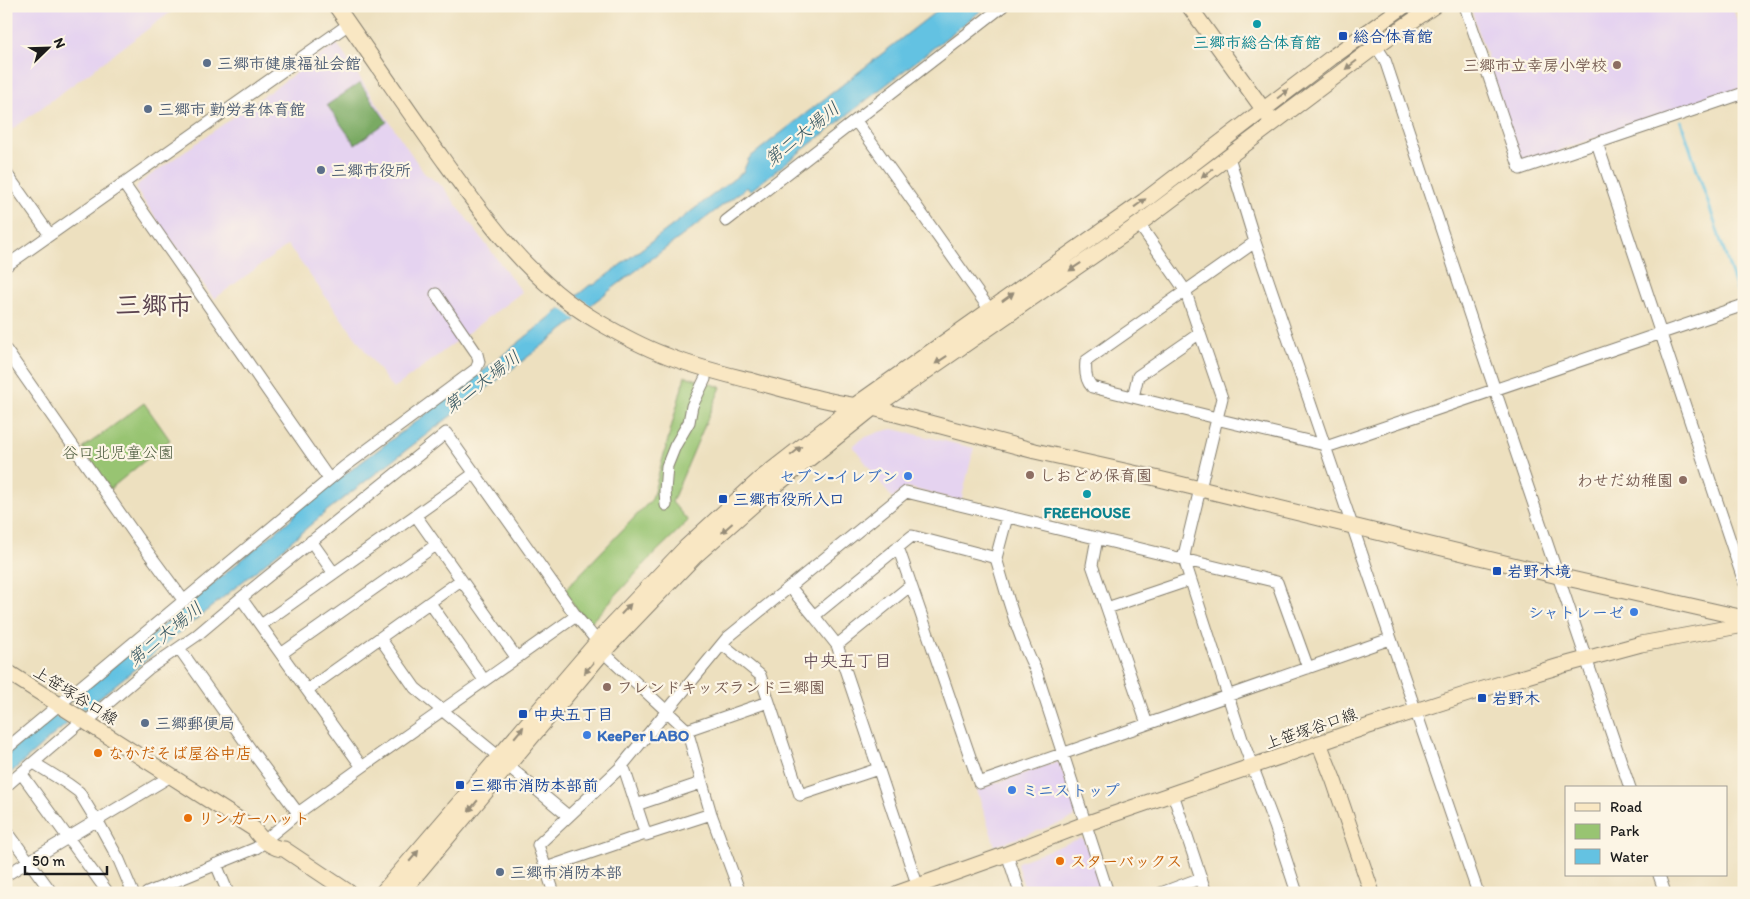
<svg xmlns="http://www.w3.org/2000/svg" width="1750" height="899" font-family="Itim,'Klee One',sans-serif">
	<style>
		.built { fill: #e5d3f0 }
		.green { fill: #98c472; stroke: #5a7047 }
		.forest { fill: #7aaa64; stroke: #4b6340 }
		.water { fill: #64c2e2; stroke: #406f7f }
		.pier { fill: #ede0bf }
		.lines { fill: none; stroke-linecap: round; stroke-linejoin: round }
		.stream { stroke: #64c2e2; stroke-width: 3 }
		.street-casing { stroke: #847e6e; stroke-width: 13 }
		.secondary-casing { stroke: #847e6e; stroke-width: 17 }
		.street { stroke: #fff; stroke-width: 11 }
		.secondary { stroke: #f9e7c3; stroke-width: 15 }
		.oneway { fill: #968c78 }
		.culture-dot { fill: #0f9aa8; stroke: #fcf5e5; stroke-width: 2 }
		.transit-dot { fill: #1a4fb4; stroke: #fcf5e5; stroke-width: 2 }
		.service-dot { fill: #5c6f8a; stroke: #fcf5e5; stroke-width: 2 }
		.education-dot { fill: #8d6e63; stroke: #fcf5e5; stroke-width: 2 }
		.shop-dot { fill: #3f7fe0; stroke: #fcf5e5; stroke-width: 2 }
		.food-dot { fill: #e8710a; stroke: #fcf5e5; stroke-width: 2 }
		.labels { text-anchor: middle; stroke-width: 4.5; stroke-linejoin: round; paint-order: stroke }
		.transit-label { font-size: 16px; font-weight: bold; fill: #164399; stroke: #fcf5e5; text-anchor: start }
		.culture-label { font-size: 16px; font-weight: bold; fill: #0d838f; stroke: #fcf5e5 }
		.service-label { font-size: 16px; font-weight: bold; fill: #4e5e75; stroke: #fcf5e5; text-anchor: start }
		.education-label { font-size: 16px; font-weight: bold; fill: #785e54; stroke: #fcf5e5; text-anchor: end }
		.park-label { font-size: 16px; fill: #47573a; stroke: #fcf5e5 }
		.shop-label { font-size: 16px; font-weight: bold; fill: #366cbe; stroke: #fcf5e5; text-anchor: end }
		.street-label { font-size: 16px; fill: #1c1c1c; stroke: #fcf5e5 }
		.food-label { font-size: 16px; font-weight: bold; fill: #c56008; stroke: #fcf5e5; text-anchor: start }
		.water-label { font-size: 18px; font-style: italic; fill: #355661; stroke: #fcf5e5 }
		.neighbourhood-label { font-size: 18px; fill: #5c4450; stroke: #fcf5e5 }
		.town-label { font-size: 26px; font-weight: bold; fill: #5c4450; stroke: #fcf5e5 }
	</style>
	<rect width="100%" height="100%" fill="#fcf5e5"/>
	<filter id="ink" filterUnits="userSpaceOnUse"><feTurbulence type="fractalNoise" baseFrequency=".02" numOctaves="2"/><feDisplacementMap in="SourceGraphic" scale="10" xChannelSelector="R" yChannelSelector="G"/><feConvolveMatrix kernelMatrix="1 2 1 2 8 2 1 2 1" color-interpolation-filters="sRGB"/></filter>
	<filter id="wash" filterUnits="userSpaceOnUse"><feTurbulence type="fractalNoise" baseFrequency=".0096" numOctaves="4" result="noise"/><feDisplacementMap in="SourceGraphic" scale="20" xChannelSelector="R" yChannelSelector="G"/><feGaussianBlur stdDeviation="1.12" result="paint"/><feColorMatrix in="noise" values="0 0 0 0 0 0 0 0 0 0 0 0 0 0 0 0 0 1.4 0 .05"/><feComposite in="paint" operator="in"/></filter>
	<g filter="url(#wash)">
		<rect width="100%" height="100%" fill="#ede0bf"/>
		<path class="built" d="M6 6H179L6 134Z
			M1470 6H1732L1744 43V87L1522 163Z
			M337 44 424 173 442 186 522 292 393 389 288 245 214 299 136 190 138 184Z
			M893 429 974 448 961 501 906 487 892 498 853 446 861 439 879 432Z
			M1056 762 1060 764 1076 812 1074 818 995 846 977 790Z
			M1081 838 1084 840 1103 893H1026L1017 865 1018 862Z"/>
		<path class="green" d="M685 376 721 387 672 502 688 521 654 554 591 622 580 613 564 591 652 499Z
			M144 403 170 440 110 489 83 448Z"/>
		<path class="forest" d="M360 83 387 122 355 144 327 105Z"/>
		<path class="water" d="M943 6H987L750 191 747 187 593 303 581 316 555 336 328 510 263 565 52 736 6 777V755L291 519 300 508 477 376 590 285H594L743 172 749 158Z"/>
		<path class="pier" d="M574 294 593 307 578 321 559 307Z
			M71 701 87 711 70 725 54 715Z"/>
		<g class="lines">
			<path class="stream" d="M1681 121 1739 296"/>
		</g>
	</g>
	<g filter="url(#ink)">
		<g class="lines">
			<defs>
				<path id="street" d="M1465 6 1520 169 1744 93
					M1376 46 1385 60 1476 334 1630 788
					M856 121 990 310
					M1597 143 1744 582
					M1229 157 1255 242 1478 893
					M6 173 50 235
					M123 183 329 479
					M726 221 1003 6
					M1139 224 1185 290 1222 398 1185 551 1184 559 1242 739 1275 826 1297 893
					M6 266 349 24
					M6 350 136 536 184 601
					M1133 397 1138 376 1200 333
					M1217 418 1092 387C1086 381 1085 370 1086 361L1255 242
					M1216 419 1325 445
					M1326 447 1744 305
					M666 505 665 491 667 466 675 446 689 422 692 406 705 379
					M416 516 516 657
					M1097 538 1092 565 1147 724
					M311 541 333 572
					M898 547 979 783 1390 639
					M996 558 1007 517
					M790 587 814 616
					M241 598 446 433 576 616C586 629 596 637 603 652L687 730 711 814 740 893
					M430 603 484 680
					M1107 608 1190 580
					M261 625 475 473
					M380 638 415 688 498 756
					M722 644 760 675 800 795 878 769
					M837 645 911 585
					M179 648 251 750 298 813
					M281 654 436 545
					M307 690 461 580
					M86 722 148 669 196 636 241 598 362 767
					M687 730 768 702
					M6 749 344 467 476 369 479 362 477 354 436 294
					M34 763 68 784 79 792 96 820
					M507 765 567 815
					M621 767 625 771 646 835 711 814
					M21 773 106 890
					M6 786 83 720
					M1173 794 1206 893
					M636 805 701 783
					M97 820 119 860 133 893
					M6 830 52 893
					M271 835 298 813 362 767 576 616
					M1007 854 1020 893
					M216 864 228 893
					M546 868 645 834
					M6 875 171 776
					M1659 875 1665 893
					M147 893 256 848 266 841
					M554 893 538 845 621 767 727 638 906 492 1277 582 1308 668
					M920 893 837 645 814 616 912 536 996 558C1007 596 1018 636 1036 671L1108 893
					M1161 893 1201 878"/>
				<path id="secondary" d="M336 6C372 57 406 108 442 158 486 219 531 283 597 321 619 334 641 346 665 355 694 367 725 374 756 382 794 392 833 404 873 408L1035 451 1147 476 1558 576 1744 618
					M1189 6 1268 116
					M6 671 254 829C260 839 273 849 284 849L350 893
					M1319 743 1334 781 1372 893
					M382 893 610 627 686 547 759 480 854 406 1144 201 1331 58 1404 6
					M401 893 603 652 695 556 770 490 873 408 1139 224 1376 46 1434 6
					M898 893 1007 854 1085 824 1360 729 1477 691 1560 666 1641 644 1744 625"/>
			</defs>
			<use href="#street" class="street-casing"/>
			<use href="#secondary" class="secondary-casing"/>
			<use href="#street" class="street"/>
			<use href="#secondary" class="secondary"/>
		</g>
		<defs><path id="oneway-solid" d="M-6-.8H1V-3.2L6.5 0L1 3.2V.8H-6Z" transform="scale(1.25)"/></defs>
		<g class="oneway">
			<use href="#oneway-solid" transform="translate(1351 65) rotate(143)"/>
			<use href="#oneway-solid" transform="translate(1283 94) rotate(-37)"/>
			<use href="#oneway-solid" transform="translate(1207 173) rotate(143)"/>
			<use href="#oneway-solid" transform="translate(1140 203) rotate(-36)"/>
			<use href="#oneway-solid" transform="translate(1075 267) rotate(146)"/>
			<use href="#oneway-solid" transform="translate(1008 297) rotate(-36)"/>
			<use href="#oneway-solid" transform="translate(941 360) rotate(146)"/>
			<use href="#oneway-solid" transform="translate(796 451) rotate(-39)"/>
			<use href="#oneway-solid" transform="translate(727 528) rotate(138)"/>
			<use href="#oneway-solid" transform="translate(626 609) rotate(-47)"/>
			<use href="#oneway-solid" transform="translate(589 668) rotate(130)"/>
			<use href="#oneway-solid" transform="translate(519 732) rotate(-50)"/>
			<use href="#oneway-solid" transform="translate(473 806) rotate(130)"/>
			<use href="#oneway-solid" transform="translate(414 856) rotate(-50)"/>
		</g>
	</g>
	<g class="culture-dot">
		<circle cx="1257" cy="24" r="5"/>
		<circle cx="1087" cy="494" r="5"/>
	</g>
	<g class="transit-dot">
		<rect x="1338" y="31" width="10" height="10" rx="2.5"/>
		<rect x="718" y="494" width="10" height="10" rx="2.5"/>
		<rect x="1492" y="566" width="10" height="10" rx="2.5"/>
		<rect x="1477" y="693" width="10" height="10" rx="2.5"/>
		<rect x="518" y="709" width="10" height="10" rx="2.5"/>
		<rect x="455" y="780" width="10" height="10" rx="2.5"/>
	</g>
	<g class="service-dot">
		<circle cx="207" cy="63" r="5"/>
		<circle cx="148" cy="109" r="5"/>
		<circle cx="321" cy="170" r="5"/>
		<circle cx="145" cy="723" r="5"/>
		<circle cx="500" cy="872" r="5"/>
	</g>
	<g class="education-dot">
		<circle cx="1617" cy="65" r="5"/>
		<circle cx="1030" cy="475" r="5"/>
		<circle cx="1683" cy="480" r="5"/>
		<circle cx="607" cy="687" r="5"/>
	</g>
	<g class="shop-dot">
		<circle cx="908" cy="476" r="5"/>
		<circle cx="1634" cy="612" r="5"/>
		<circle cx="587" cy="735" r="5"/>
		<circle cx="1012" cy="790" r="5"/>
	</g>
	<g class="food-dot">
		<circle cx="98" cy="753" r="5"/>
		<circle cx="188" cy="818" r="5"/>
		<circle cx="1060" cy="861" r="5"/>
	</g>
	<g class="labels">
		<g class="transit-label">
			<text x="1353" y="42">総合体育館</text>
			<text x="733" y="505">三郷市役所入口</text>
			<text x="1507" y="577">岩野木境</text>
			<text x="1492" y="704">岩野木</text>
			<text x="533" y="720">中央五丁目</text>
			<text x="470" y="791">三郷市消防本部前</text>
		</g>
		<g class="culture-label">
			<text x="1257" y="48">三郷市総合体育館</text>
			<text x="1087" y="518">FREEHOUSE</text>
		</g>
		<g class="service-label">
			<text x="217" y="69">三郷市健康福祉会館</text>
			<text x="158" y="115">三郷市 勤労者体育館</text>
			<text x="331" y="176">三郷市役所</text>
			<text x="155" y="729">三郷郵便局</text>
			<text x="510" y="878">三郷市消防本部</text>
		</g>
		<g class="education-label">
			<text x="1607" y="71">三郷市立幸房小学校</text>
			<text x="1040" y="481" text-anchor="start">しおどめ保育園</text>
			<text x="1673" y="486">わせだ幼稚園</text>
			<text x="617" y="693" text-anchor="start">フレンドキッズランド三郷園</text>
		</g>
		<g class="park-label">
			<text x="118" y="458">谷口北児童公園</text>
		</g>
		<g class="shop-label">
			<text x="898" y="482">セブン-イレブン</text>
			<text x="1624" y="618">シャトレーゼ</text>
			<text x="597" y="741" text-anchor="start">KeePer LABO</text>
			<text x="1022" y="796" text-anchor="start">ミニストップ</text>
		</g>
		<g class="street-label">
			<text transform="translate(76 695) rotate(32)" y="6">上笹塚谷口線</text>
			<text transform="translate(1311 728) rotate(-19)" y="6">上笹塚谷口線</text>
		</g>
		<g class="food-label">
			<text x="108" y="759">なかだそば屋谷中店</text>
			<text x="198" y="824">リンガーハット</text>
			<text x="1070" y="867">スターバックス</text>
		</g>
		<g class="water-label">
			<text transform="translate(802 134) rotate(-39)" y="6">第二大場川</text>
			<text transform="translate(482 382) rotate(-37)" y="6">第二大場川</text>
			<text transform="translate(165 634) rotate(-39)" y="6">第二大場川</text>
		</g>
		<g class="neighbourhood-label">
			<text x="847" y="667">中央五丁目</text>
		</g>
		<g class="town-label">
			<text x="154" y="314">三郷市</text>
		</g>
	</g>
	<rect width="1750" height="899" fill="none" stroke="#fcf5e5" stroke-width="25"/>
	<rect x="1565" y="786" width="162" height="90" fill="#fcf5e5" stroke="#a29e95"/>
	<rect x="1575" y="803" width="25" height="8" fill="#f9e7c3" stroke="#a29e95"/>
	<text x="1610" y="812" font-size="15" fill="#1c1c1c">Road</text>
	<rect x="1575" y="824" width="25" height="15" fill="#98c472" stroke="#a29e95"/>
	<text x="1610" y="836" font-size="15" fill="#1c1c1c">Park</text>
	<rect x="1575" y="849" width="25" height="15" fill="#64c2e2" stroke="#a29e95"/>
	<text x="1610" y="862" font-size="15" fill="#1c1c1c">Water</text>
	<g transform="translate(48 48) rotate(67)" stroke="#fcf5e5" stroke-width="4" paint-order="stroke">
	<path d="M0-4L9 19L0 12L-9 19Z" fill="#1c1c1c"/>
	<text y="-8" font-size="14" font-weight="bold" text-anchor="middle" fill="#1c1c1c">N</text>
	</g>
	<path d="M25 866v8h82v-8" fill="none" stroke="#1c1c1c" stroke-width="2.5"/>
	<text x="32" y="866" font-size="15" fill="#1c1c1c" stroke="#fcf5e5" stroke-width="4" paint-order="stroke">50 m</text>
</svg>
